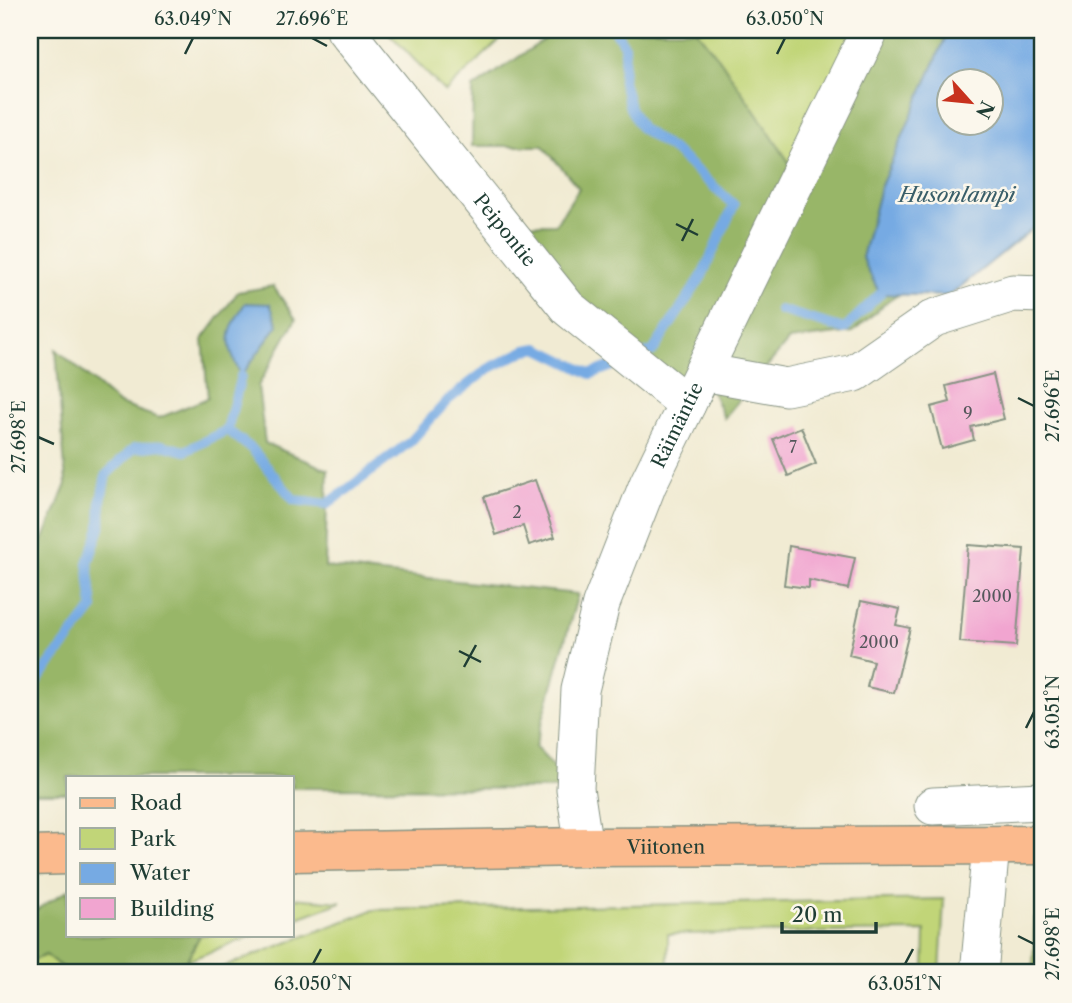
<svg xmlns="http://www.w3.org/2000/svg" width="1072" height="1003" font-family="'Libre Caslon Text',serif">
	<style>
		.green { fill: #c1d578; stroke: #708956; stroke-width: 2 }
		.forest { fill: #98b668; stroke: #5c7a4e; stroke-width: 2 }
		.water { fill: #76aae3; stroke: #4a748c; stroke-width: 2; fill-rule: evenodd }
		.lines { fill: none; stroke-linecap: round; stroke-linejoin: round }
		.stream { stroke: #76aae3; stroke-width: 10 }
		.building { fill: #f1a5d0 }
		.minor-casing { stroke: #889484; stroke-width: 39 }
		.major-casing { stroke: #889484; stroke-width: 41 }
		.minor { stroke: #fff; stroke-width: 37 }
		.major { stroke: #fbba8d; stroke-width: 38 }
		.ticks { fill: none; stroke: #1f3d34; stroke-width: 2.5 }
		.labels { text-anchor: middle; stroke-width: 5; stroke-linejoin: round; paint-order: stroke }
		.number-label { font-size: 16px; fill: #54575b }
		.street-label { font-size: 19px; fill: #1f3d34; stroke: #fbf7ec }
		.water-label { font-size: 21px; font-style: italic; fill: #395e69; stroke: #fbf7ec }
		.neatline { fill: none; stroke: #1f3d34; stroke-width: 2.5 }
		.ticks-label { font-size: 18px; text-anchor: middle; fill: #1f3d34 }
	</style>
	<rect width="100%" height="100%" fill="#fbf7ec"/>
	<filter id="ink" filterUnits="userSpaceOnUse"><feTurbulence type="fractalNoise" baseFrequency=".0143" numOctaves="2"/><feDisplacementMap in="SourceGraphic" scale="14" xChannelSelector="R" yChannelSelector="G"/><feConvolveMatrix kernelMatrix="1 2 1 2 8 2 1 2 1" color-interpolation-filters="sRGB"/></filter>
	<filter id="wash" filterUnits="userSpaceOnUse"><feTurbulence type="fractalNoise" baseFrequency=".00686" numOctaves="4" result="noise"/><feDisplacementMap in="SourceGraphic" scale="28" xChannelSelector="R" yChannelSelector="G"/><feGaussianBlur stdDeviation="1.57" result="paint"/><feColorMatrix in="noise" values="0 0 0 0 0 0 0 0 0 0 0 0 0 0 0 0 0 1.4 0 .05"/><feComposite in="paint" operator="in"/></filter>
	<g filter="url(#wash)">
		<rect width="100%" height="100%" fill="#f1ebd3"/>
		<path class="green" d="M386 30H502L506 34 445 92Z
			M696 30H870L799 177 721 61Z
			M292 898 341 902 292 920Z
			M944 899 940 973H924L925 931 668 934V973H208L373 910Z
			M1035 918 1042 921V973H1033Z
			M200 935H254L187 961Z
			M46 955 69 973H30V961Z"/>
		<path class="forest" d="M553 30H696L721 61 799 177 870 30H952L948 32 880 188 862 258 880 294H900L889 300 853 332 789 340 724 418 704 373 687 404 503 225 556 224 579 188 543 146H472L473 88 554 33Z
			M273 286 296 319 258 386 265 443 328 470 325 567 578 594 535 747 575 789 292 788V777H68V793H30V573L66 484 56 349 119 404 159 418 208 398 203 339 238 292Z
			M68 890V935H200L186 961 135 973H69L46 955 30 961V908L34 911Z"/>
		<path class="water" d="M952 30H1042V221L949 296 880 294 862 258 880 188 948 32ZM950 80H992V122H950Z
			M245 303 270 304 278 325 241 376C225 341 225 336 245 303Z"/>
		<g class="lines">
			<path class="stream" d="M615 30 625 47 623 81 630 108 641 128 677 153 734 205 702 276 653 351 641 355
				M780 310 844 329 880 294
				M227 430 241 376
				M30 690 93 608 88 563 100 528 101 500 106 475 134 448 162 445 185 451 227 430 252 449 294 500 328 504 411 441 448 400 488 369 526 350 538 348 591 374 620 363"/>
		</g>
		<g id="blocks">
			<path class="building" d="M993 374 1004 419 971 427 974 440 942 449 931 407 950 402 946 386Z
				M801 427 816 464 788 476 773 439Z
				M535 480 555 537 529 545 523 526 496 535 484 497Z
				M968 545 1024 549 1016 646 960 642Z
				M789 546 855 558 848 589 809 580V588L784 585Z
				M861 601 900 609 896 625 910 628 894 693 867 687 873 661 849 655Z"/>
		</g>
	</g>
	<g filter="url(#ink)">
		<use href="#blocks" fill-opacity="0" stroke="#889484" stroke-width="2"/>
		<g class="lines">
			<defs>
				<g id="minor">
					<path id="s1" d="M345 30 568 308 687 404"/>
					<path d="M703 372 786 387 855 373 934 318 1013 293 1042 294"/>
					<path d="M933 806 1042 801"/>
					<path id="s2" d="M584 847 575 789 580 690 601 604 648 484 870 30"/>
					<path d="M979 973 991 846"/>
				</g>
				<g id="major">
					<path id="s3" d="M292 852 584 847 1042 845"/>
					<path d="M30 856 68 855"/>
				</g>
			</defs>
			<use href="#minor" class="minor-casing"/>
			<use href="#major" class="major-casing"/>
			<use href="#minor" class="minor"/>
			<use href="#major" class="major"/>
		</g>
	</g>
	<path class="ticks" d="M312 38 327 46M185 54 193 38M777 54 785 38M676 224 698 235M682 241 693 219M1018 398 1034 406M38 437 54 444M459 651 481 662M464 667 476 645M1026 728 1034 712M1018 936 1034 944M313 964 321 949M905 964 913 949"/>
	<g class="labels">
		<g class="number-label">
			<text x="968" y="419">9</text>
			<text x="793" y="453">7</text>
			<text x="517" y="518">2</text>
			<text x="992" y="602">2000</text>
			<text x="879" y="648">2000</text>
		</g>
		<g class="street-label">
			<text dy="7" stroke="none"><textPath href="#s1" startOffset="256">Peipontie</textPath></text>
			<text dy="7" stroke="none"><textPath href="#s2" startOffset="441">Räimäntie</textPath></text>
			<text dy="7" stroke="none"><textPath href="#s3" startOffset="374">Viitonen</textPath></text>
		</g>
		<g class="water-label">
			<text x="957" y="202">Husonlampi</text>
		</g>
	</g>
	<rect width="1072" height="1003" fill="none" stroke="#fbf7ec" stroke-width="77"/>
	<rect x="66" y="776" width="228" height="161" fill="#fbf7ec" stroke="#a3ada2" stroke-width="2"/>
	<rect x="80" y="798" width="35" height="10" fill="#fbba8d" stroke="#a3ada2" stroke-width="2"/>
	<text x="130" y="810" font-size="21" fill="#1f3d34">Road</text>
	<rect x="80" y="828" width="35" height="21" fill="#c1d578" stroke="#a3ada2" stroke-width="2"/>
	<text x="130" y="846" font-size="21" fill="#1f3d34">Park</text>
	<rect x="80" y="863" width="35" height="21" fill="#76aae3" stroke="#a3ada2" stroke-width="2"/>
	<text x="130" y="880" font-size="21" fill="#1f3d34">Water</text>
	<rect x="80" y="898" width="35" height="21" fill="#f1a5d0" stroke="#a3ada2" stroke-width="2"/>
	<text x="130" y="916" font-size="21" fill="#1f3d34">Building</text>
	<g transform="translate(970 102) rotate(117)"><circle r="33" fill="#fbf7ec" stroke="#a3ada2" stroke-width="2"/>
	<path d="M0-5L12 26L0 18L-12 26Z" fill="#c8321e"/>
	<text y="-10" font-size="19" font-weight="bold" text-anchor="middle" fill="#1f3d34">N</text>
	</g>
	<path d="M782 922v10h94v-10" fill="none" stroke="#1f3d34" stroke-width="3.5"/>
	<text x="792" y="922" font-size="21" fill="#1f3d34" stroke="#fbf7ec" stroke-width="5" paint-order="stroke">20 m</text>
	<rect x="38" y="38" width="996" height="926" class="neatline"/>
	<g class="ticks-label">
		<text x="193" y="25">63.049°N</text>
		<text x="312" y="25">27.696°E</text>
		<text x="785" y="25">63.050°N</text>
		<text transform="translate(1053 406) rotate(-90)" y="6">27.696°E</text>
		<text transform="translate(19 437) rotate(-90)" y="6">27.698°E</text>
		<text transform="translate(1053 712) rotate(-90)" y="6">63.051°N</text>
		<text transform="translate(1053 944) rotate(-90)" y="6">27.698°E</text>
		<text x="313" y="990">63.050°N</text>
		<text x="905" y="990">63.051°N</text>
	</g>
</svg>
